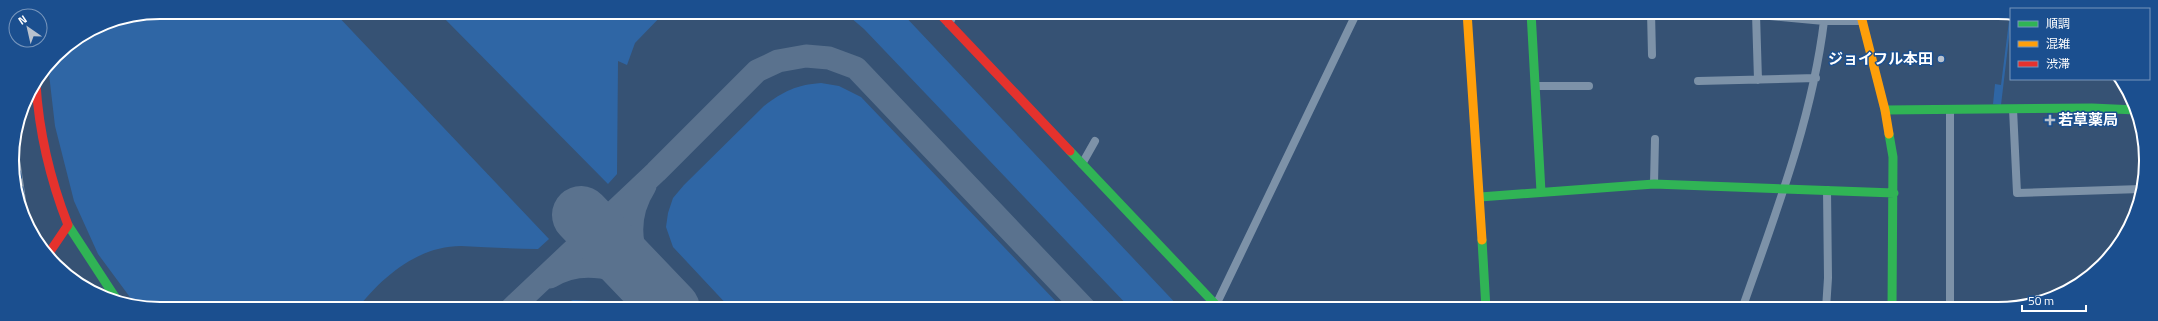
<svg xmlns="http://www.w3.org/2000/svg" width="2158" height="321" font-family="'Titillium Web','Noto Sans JP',sans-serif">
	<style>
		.green { fill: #2f66a5 }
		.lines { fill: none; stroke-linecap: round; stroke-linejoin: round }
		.taxiway { stroke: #5a728e; stroke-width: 23 }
		.runway { stroke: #5a728e; stroke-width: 58 }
		.street { stroke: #7d92a8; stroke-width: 8 }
		.fast { stroke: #30b455; stroke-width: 9 }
		.slow { stroke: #ff9f0a; stroke-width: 9 }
		.jam { stroke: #e5322d; stroke-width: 9 }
		.rail-casing { stroke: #7e92a7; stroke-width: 4 }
		.rail { stroke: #1b4f8f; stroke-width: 2.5; stroke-dasharray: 8; stroke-linecap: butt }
		.poi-dot { fill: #b9c2ce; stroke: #1b4f8f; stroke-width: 1.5 }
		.labels { text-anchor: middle; stroke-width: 3; stroke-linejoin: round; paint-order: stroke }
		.poi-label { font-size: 15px; font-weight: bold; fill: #fff; stroke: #1b4f8f; text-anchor: end }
		.rim { fill: none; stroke: #fff; stroke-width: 2 }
	</style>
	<rect width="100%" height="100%" fill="#365274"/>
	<path class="green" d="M160 12H334L549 239 538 249C513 249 487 247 461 246 418 246 382 277 357 309H151L135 304 98 254 74 201 55 126 49 74 50 64 56 55 104 23Z
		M438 12H665L635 43 627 65 618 61 617 174 608 184Z
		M844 12H901L1181 309H1131L864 29Z
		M2010 13 2011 21 2001 105 1993 104 1995 84 2001 85Z
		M821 83 839 86 861 97 1063 309H731L673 247 666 227 668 213 673 198 684 185 764 106C784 91 796 85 821 83Z
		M573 300 594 301 610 309H553Z"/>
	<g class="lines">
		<path class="taxiway" d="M645 186C622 222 632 260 655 292
			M550 277C582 257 622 267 651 289
			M511 309 656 172 757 71 778 61 806 56 829 58 856 68 1085 309"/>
		<path class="runway" d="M581 215 671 309"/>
		<path class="street" d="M1651 12 1652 55
			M1728 12 1824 21H1862
			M1698 13 1709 12
			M1756 14 1758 80
			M949 24 955 12
			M1698 81 1816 78
			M1536 86H1589
			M2013 109 2017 193 2141 189
			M1082 164 1095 141
			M1654 184 1655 139
			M1216 305 1357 12
			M1892 308 1927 309
			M1742 309C1775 215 1812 120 1824 21
			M1826 309 1828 278 1827 190
			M1950 309V109
			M1953 309 2017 306"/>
		<path class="fast" d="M1531 12 1541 192
			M1885 110 2092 108 2136 110
			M1889 134 1893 157 1892 309
			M1070 151 1216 305
			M1480 197 1654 184 1894 193
			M68 225 117 300
			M1482 240 1486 309"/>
		<path class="slow" d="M1467 12 1482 240
			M1860 12 1885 110 1889 134"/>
		<path class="jam" d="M938 12 1070 151
			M36 84C39 133 50 179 68 225L47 256"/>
		<defs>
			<path id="rail" d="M15 139 25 207 32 228"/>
		</defs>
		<use href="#rail" class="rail-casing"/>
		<use href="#rail" class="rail"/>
	</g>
	<g class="poi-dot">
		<circle cx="1941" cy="59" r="4"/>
		<path d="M2048 114h4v4h4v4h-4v4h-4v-4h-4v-4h4z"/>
	</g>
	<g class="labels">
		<g class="poi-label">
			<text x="1933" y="64">ジョイフル本田</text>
			<text x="2058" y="125" text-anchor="start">若草薬局</text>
		</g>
	</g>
	<path d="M0 0H2158V321H0ZM160 19H1998A141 141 0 0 1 2139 160V161A141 141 0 0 1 1998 302H160A141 141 0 0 1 19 161V160A141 141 0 0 1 160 19Z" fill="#1b4f8f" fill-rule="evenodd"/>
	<path class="rim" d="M160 19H1998A141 141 0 0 1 2139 160V161A141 141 0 0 1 1998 302H160A141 141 0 0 1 19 161V160A141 141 0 0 1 160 19Z"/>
	<rect x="2010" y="8" width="140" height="72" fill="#1b4f8f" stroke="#7695bc"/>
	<rect x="2018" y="21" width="20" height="6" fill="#30b455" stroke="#7695bc"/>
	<text x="2046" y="28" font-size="12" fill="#ffffff">順調</text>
	<rect x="2018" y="41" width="20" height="6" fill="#ff9f0a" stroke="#7695bc"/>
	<text x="2046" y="48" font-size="12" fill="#ffffff">混雑</text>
	<rect x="2018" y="61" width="20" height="6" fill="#e5322d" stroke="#7695bc"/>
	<text x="2046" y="68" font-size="12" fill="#ffffff">渋滞</text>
	<g transform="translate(28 28) rotate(326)"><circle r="19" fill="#1b4f8f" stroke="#7695bc"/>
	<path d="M0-3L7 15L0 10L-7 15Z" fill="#b9c2ce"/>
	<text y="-6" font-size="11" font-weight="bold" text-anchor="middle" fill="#ffffff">N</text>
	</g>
	<path d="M2022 305v6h64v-6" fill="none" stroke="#ffffff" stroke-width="2"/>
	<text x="2028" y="305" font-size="12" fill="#ffffff" stroke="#1b4f8f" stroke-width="3" paint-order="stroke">50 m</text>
</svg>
